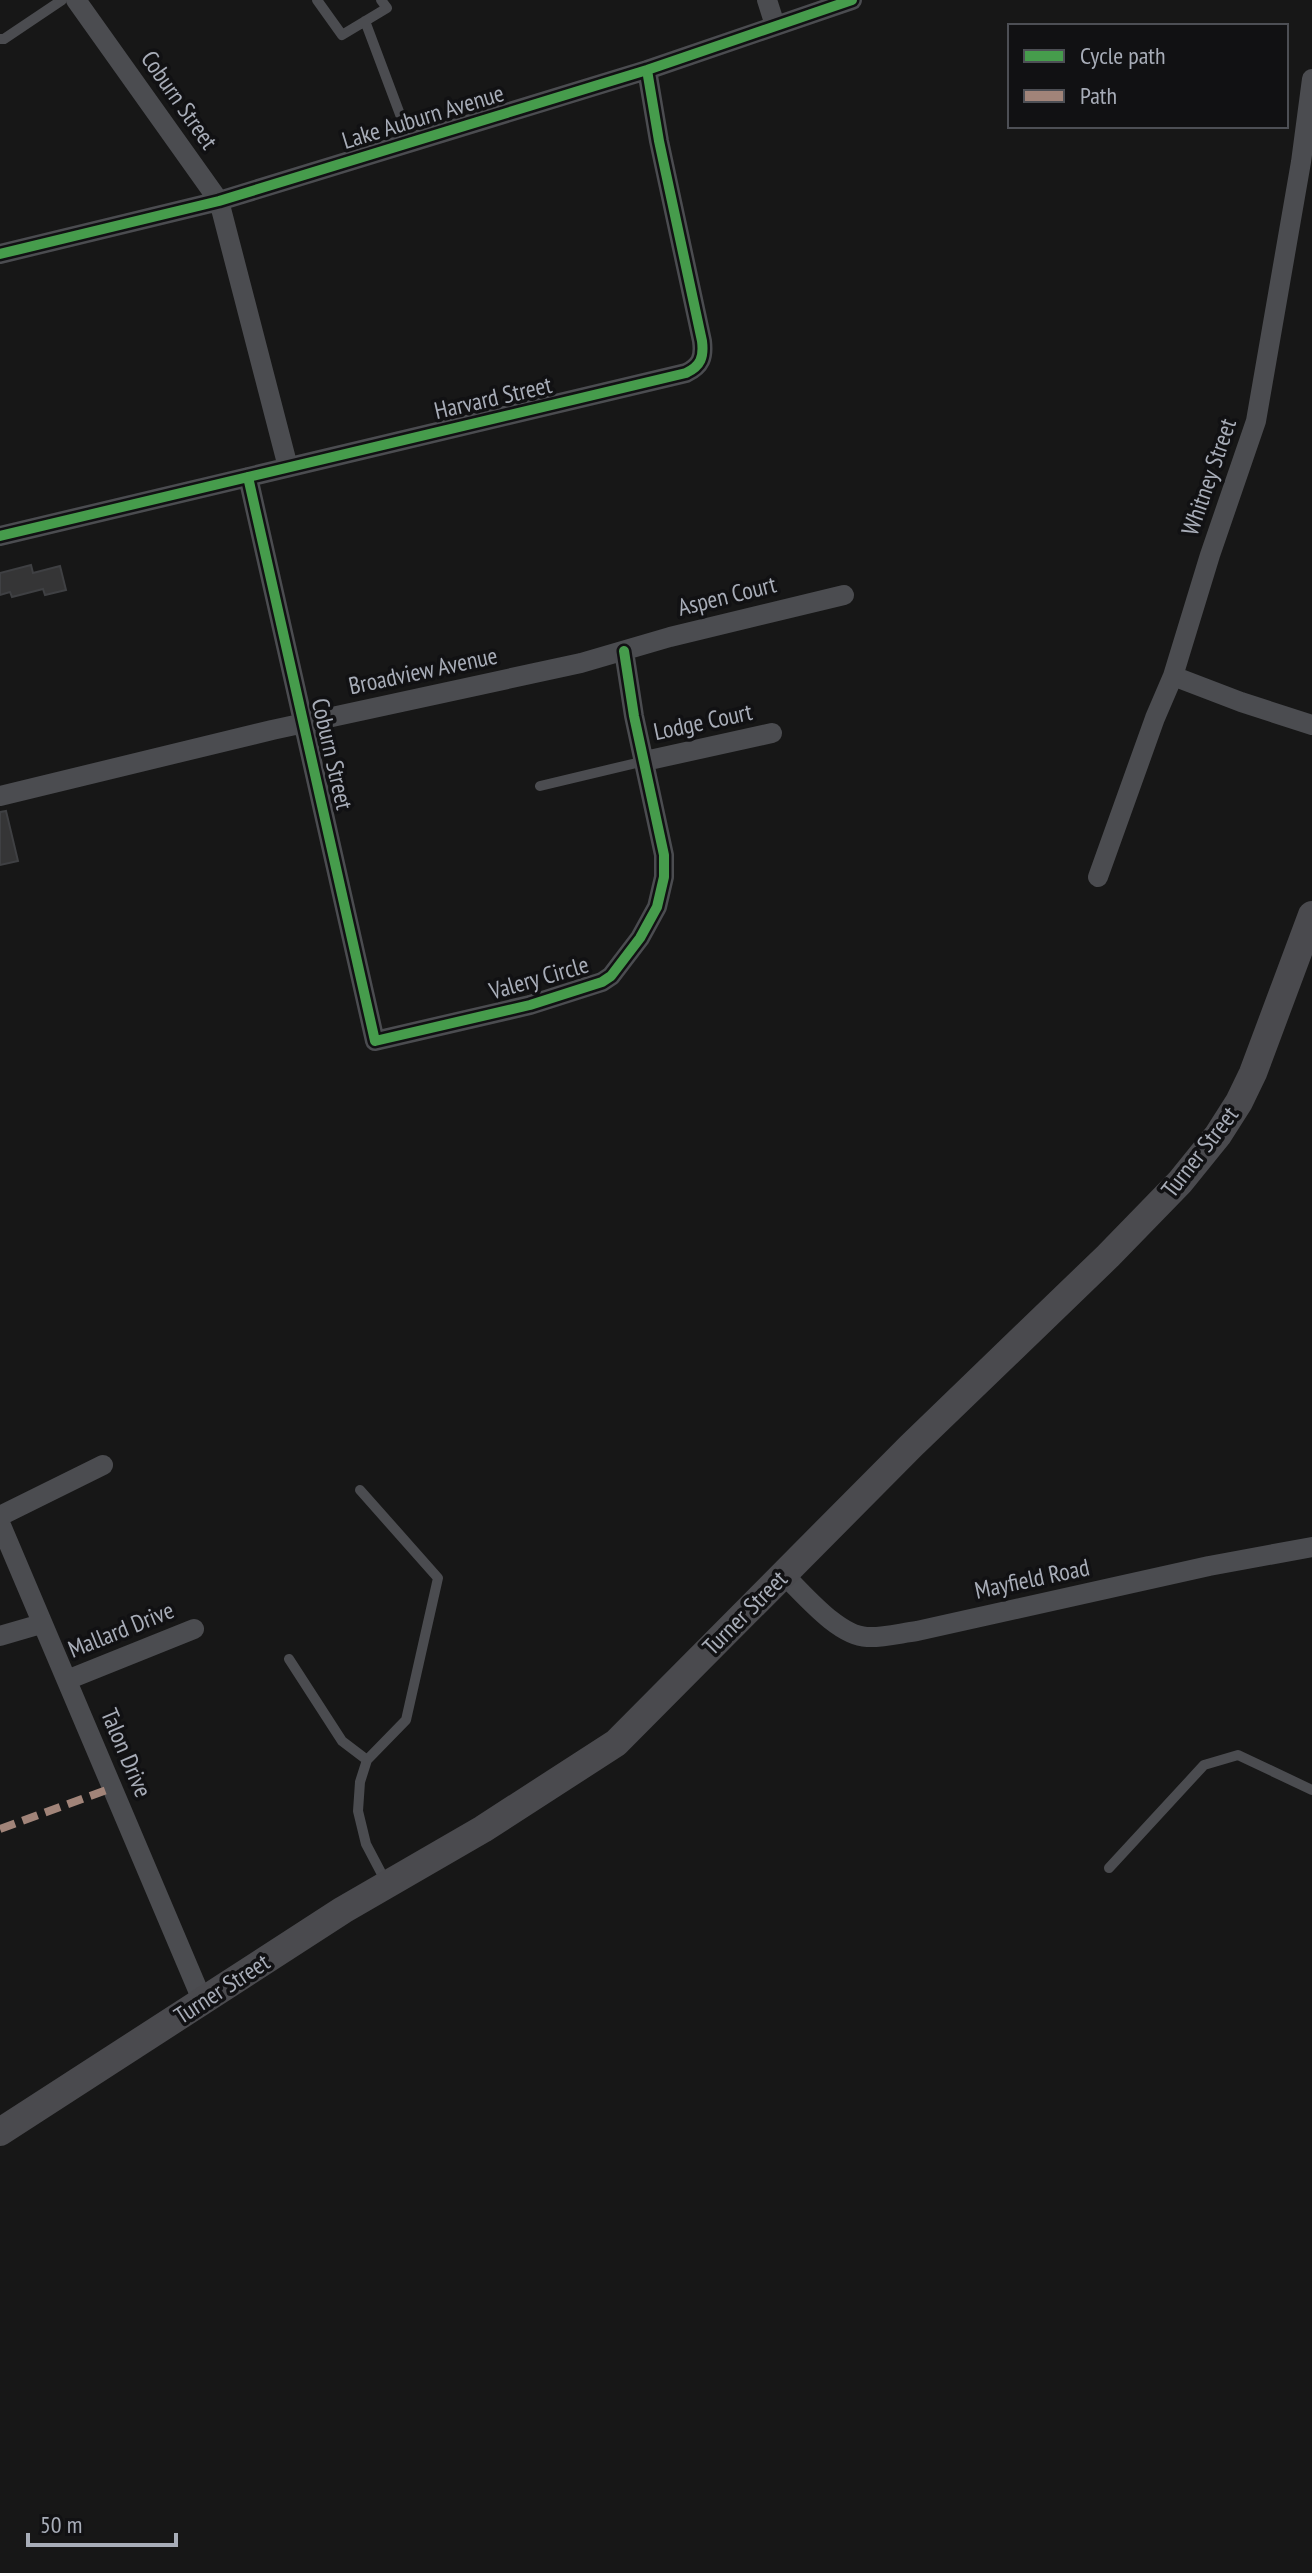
<svg xmlns="http://www.w3.org/2000/svg" width="1312" height="2573" font-family="'PT Sans Narrow',sans-serif">
	<style>
		.building { fill: #353536; stroke: #3f4043; stroke-width: 2 }
		.lines { fill: none; stroke-linecap: round; stroke-linejoin: round }
		.lane { stroke: #4b4c50; stroke-width: 10 }
		.street { stroke: #4b4c50; stroke-width: 20 }
		.secondary { stroke: #4a4a4e; stroke-width: 28 }
		.quiet { stroke: #a18479; stroke-width: 8; stroke-dasharray: 16 8; stroke-linecap: butt }
		.cycleway-casing { stroke: #111113; stroke-width: 15 }
		.cycleway { stroke: #469c4c; stroke-width: 10 }
		.labels { text-anchor: middle; stroke-width: 7; stroke-linejoin: round; paint-order: stroke }
		.street-label { font-size: 24px; fill: #a8adb8; stroke: #111113 }
	</style>
	<rect width="100%" height="100%" fill="#171717"/>
	<path class="building" d="M31 565 33 573 60 566 66 590 45 595 43 589 12 597 10 592 0 595V573Z
		M6 811 18 861 0 865V812Z"/>
	<g class="lines">
		<path class="lane" d="M317 0 342 35 387 8 381 0
			M365 21 410 141
			M0 39H4L62 0
			M540 786 645 761
			M360 1490 438 1578 406 1720 367 1760 360 1782 358 1811 366 1844 386 1882
			M289 1659 342 1741 367 1760
			M1109 1868 1204 1765 1238 1755 1312 1790"/>
		<path class="street" d="M76 0 219 201 288 467
			M767 0 775 25
			M0 254 219 201 647 70 852 0
			M248 477 375 1041 530 1005 602 982 611 976 640 938 657 907 664 877V855L634 716 624 651
			M0 536 686 373C701 366 704 357 702 341L659 141 647 70
			M1173 676 1241 702 1312 725
			M645 761 772 733
			M0 796 272 730 581 663 670 637 844 595
			M1098 877 1155 718 1173 676 1210 555 1256 421 1301 162 1312 79
			M0 1516 103 1465
			M0 1523 203 2002
			M783 1574C804 1594 838 1636 867 1637 883 1638 901 1633 917 1631L1209 1566 1312 1547
			M0 1636 41 1624
			M67 1680 194 1629"/>
		<path class="secondary" d="M0 2132 343 1910 483 1829 616 1743 911 1446 1108 1256 1180 1182 1218 1135 1239 1102 1253 1073 1312 915"/>
		<path class="quiet" d="M0 1829 112 1788"/>
		<defs>
			<path id="cycleway" d="M0 254 219 201 647 70 852 0
				M248 477 375 1041 530 1005 602 982 611 976 640 938 657 907 664 877V855L634 716 624 651
				M0 536 686 373C701 366 704 357 702 341L659 141 647 70"/>
		</defs>
		<use href="#cycleway" class="cycleway-casing"/>
		<use href="#cycleway" class="cycleway"/>
	</g>
	<g class="labels">
		<g class="street-label">
			<text transform="translate(179 100) rotate(55)" y="8">Coburn Street</text>
			<text transform="translate(423 117) rotate(-17)" y="8">Lake Auburn Avenue</text>
			<text transform="translate(493 398) rotate(-13)" y="8">Harvard Street</text>
			<text transform="translate(1209 477) rotate(-71)" y="8">Whitney Street</text>
			<text transform="translate(727 596) rotate(-14)" y="8">Aspen Court</text>
			<text transform="translate(423 671) rotate(-12)" y="8">Broadview Avenue</text>
			<text transform="translate(703 722) rotate(-12)" y="8">Lodge Court</text>
			<text transform="translate(332 754) rotate(77)" y="8">Coburn Street</text>
			<text transform="translate(539 978) rotate(-16)" y="8">Valery Circle</text>
			<text transform="translate(1200 1152) rotate(-52)" y="8">Turner Street</text>
			<text transform="translate(1032 1579) rotate(-12)" y="8">Mayfield Road</text>
			<text transform="translate(745 1613) rotate(-45)" y="8">Turner Street</text>
			<text transform="translate(121 1630) rotate(-22)" y="8">Mallard Drive</text>
			<text transform="translate(126 1753) rotate(67)" y="8">Talon Drive</text>
			<text transform="translate(222 1989) rotate(-33)" y="8">Turner Street</text>
		</g>
	</g>
	<rect x="1008" y="24" width="280" height="104" fill="#111113" stroke="#4d4f55" stroke-width="2"/>
	<rect x="1024" y="50" width="40" height="12" fill="#469c4c" stroke="#4d4f55" stroke-width="2"/>
	<text x="1080" y="64" font-size="24" fill="#a8adb8">Cycle path</text>
	<rect x="1024" y="90" width="40" height="12" fill="#a18479" stroke="#4d4f55" stroke-width="2"/>
	<text x="1080" y="104" font-size="24" fill="#a8adb8">Path</text>
	<path d="M28 2533v12h148v-12" fill="none" stroke="#a8adb8" stroke-width="4"/>
	<text x="40" y="2533" font-size="24" fill="#a8adb8" stroke="#111113" stroke-width="6" paint-order="stroke">50 m</text>
</svg>
